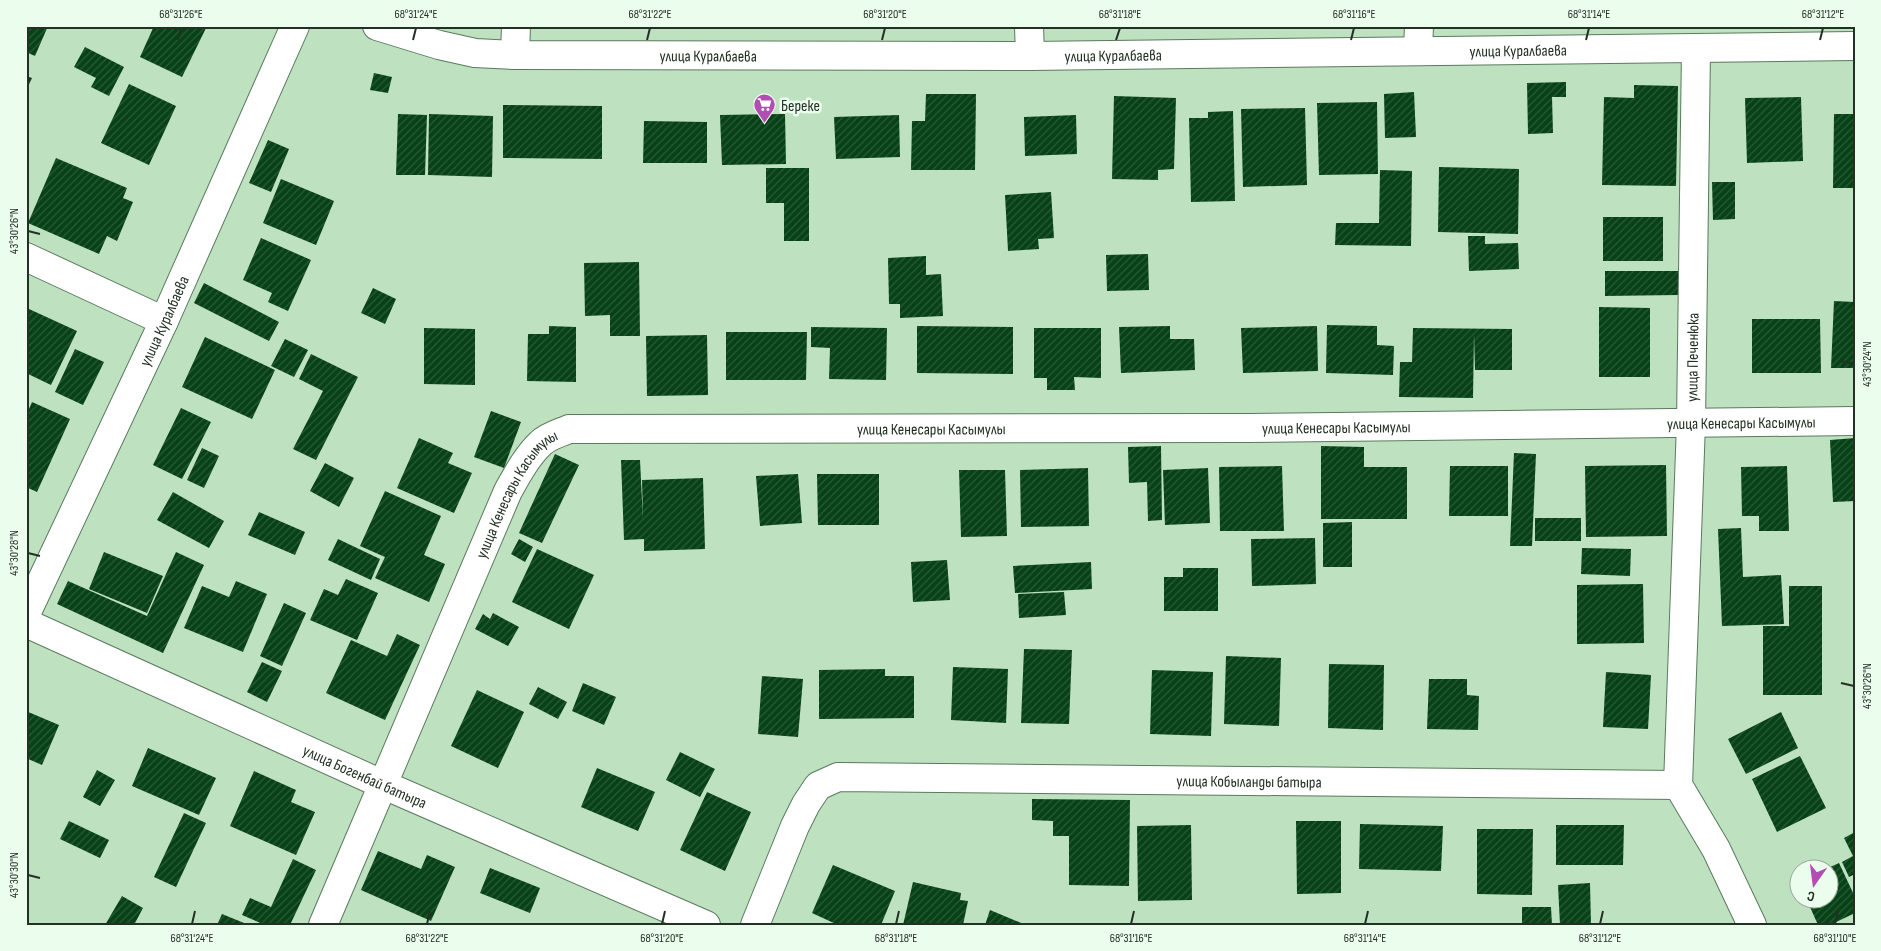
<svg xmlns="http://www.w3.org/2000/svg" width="1881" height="951" font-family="'Sofia Sans Condensed',sans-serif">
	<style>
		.building { fill: url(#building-hatch) }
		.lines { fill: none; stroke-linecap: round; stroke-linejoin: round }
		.minor-casing { stroke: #5a7a5d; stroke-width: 30 }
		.minor { stroke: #fff; stroke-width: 28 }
		.ticks { fill: none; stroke: #233124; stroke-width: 2 }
		.labels { text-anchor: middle; stroke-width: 5; stroke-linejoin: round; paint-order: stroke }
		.street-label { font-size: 16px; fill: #233124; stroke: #ebfdec }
		.poi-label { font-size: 16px; fill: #233124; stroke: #ebfdec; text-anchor: start }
		.neatline { fill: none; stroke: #233124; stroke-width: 2 }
		.ticks-label { font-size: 12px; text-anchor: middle; fill: #233124 }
	</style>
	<defs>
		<pattern id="building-hatch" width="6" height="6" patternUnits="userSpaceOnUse" patternTransform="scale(1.25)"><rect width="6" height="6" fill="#074216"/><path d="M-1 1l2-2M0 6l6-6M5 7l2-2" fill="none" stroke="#2b5b37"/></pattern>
	</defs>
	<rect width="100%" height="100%" fill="#bee1c0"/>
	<path class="building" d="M26 26H48L35 56 26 52Z
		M154 26H207L182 77 140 57Z
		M85 47 124 67 109 96 91 87 96 78 74 67Z
		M374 73 392 77 388 93 370 90Z
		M26 76 32 78 26 91Z
		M1566 82V97H1552L1553 133 1528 134 1527 83Z
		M129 84 176 106 149 165 101 143Z
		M1634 85 1678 86 1676 186 1602 185 1604 97 1634 98Z
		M1414 92 1416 137 1385 138 1384 94Z
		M926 94H976L975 170H911L912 121H925Z
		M1114 96 1176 98 1174 169 1158 170V180L1112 179Z
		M1801 97 1803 161 1747 163 1745 98Z
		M1377 102 1378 174 1319 175 1317 103Z
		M503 105 602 106V159L503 158Z
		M1305 108 1307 185 1243 187 1241 109Z
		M1233 111 1235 201 1191 202 1189 118H1208V112Z
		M398 114 427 115 425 175H396Z
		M429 114 493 116 492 177 428 175Z
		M785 114 786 164 722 165 720 115Z
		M1834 114H1855V188H1833Z
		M899 115 900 157 836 159 834 117Z
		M1076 115 1077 154 1025 156 1024 117Z
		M644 121 707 122V163H643Z
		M268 140 289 149 271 192 249 183Z
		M56 158 127 188 123 198 133 202 117 241 107 236 99 254 28 223Z
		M1439 167 1519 169 1518 234 1438 232Z
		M766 168H809V241H784V203H766Z
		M1380 170 1412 171 1411 246 1335 245 1336 223H1379Z
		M281 179 334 201 316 245 263 223Z
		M1712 182H1735V219L1713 220Z
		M1051 192 1054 238 1038 239 1039 249 1008 251 1005 195Z
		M1603 217H1663V261H1603Z
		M1468 236H1485V244L1518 243 1519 269 1469 271Z
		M261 238 311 260 288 311 268 302 272 293 243 280Z
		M1148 254 1149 290 1107 291 1106 255Z
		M926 256V275L941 274 943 316 900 318V304H889L888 258Z
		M639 262 640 336H610V315L585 316 584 263Z
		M1605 271H1678V295L1605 296Z
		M204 283 279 322 269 341 194 303Z
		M373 288 396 299 385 324 361 313Z
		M1834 301 1855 302V368H1831Z
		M1599 307 1650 308V377H1599Z
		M29 309 77 331 51 385 26 373V315Z
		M1752 319H1820L1821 373H1752Z
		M1327 325 1377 326V345L1394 346 1393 375 1326 373Z
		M549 326 576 327V382L527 381 528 334H549Z
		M917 326 1013 327V374L917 373Z
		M1170 326V339H1194L1195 370 1121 373 1119 327Z
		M1317 326 1318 371 1243 373 1241 328Z
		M811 327 887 328 886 380 829 379 830 348 811 347Z
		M424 328 475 329V385L424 384Z
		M1034 328H1101V378L1074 377 1075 390H1047V378H1034Z
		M1413 328 1512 329V370H1475L1474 334 1473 398 1399 397 1400 362H1412Z
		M726 332H807L806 380H726Z
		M707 335 708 395 647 396 646 336Z
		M205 337 275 370 252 419 182 387Z
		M285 339 308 350 294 377 271 366Z
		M75 349 104 362 83 405 55 392Z
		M311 354 358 377 316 460 293 449 323 391 299 379Z
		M32 402 70 419 37 492 26 487V416Z
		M181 408 211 422 182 479 153 465Z
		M491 411 521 422 504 468 474 457Z
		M419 438 453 453 448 463 472 473 454 513 397 488Z
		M1855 438V501L1833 502 1830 440Z
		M1161 446 1162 520 1148 521 1147 482 1129 483 1128 447Z
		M1321 446 1364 447V467H1407V519H1321Z
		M202 448 219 456 204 488 187 480Z
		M1514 453 1536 454 1532 546H1510Z
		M555 454 579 465 542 543 519 533Z
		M621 460H640L643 520 642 480 703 478 705 549 644 551V539L624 540Z
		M325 463 354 478 339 507 310 491Z
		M1666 465 1667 536 1586 537 1585 466Z
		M1282 466 1284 531H1220L1219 467Z
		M1450 466H1508V516H1449Z
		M1787 466 1789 531H1759V516H1742L1741 467Z
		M1088 468 1089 526 1021 527 1020 470Z
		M1208 468 1210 523 1165 525 1163 470Z
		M959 470H1005L1007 536 961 537Z
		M798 474 802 523 760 526 756 476Z
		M817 474H879V525H818Z
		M385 491 441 516 424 555 445 564 429 602 375 578 385 557 360 546Z
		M173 492 224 521 209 548 157 520Z
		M259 512 305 532 295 555 248 535Z
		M1535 518H1581V541H1535Z
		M1352 522V567H1323V523Z
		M1741 528 1743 577 1781 575 1784 624 1722 626 1718 529Z
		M1315 538 1316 584 1252 586 1251 539Z
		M338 539 380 559 371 580 328 560Z
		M519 539 533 547 525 562 511 554Z
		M1582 548 1631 549 1630 576 1581 574Z
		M537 549 594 575 569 629 512 602Z
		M104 552 163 576 147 613 89 589Z
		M176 552 204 565 163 653 57 604 68 581 147 616Z
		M947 560 950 600 913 602 911 562Z
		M1091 562 1092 589 1015 593 1013 566Z
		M1183 568H1218V611H1164V577H1183Z
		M346 579 378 593 357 640 310 620 324 589 338 595Z
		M236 581 267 594 243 652 184 628 202 586 229 597Z
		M1643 584 1644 643 1577 644V585Z
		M1789 586H1822V695H1763V626H1789Z
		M1064 592 1066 615 1019 618 1018 594Z
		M284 603 306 613 282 666 260 656Z
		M493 613 519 627 508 646 475 629 483 614 490 619Z
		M397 634 420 645 385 720 326 693 351 640 387 656Z
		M1024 649 1072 650 1069 724 1021 723Z
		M1226 656 1281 658 1279 726 1224 724Z
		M262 662 282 671 267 702 247 692Z
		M1329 664 1384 665 1383 730 1328 728Z
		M953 667 1008 669 1006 723 951 720Z
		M885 669V676H914V718L819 719V670Z
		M1152 670 1213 672 1211 736 1150 734Z
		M1606 672 1651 675 1648 729 1603 727Z
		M762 676 803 679 798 737 758 734Z
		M1429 679H1467V695L1479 696 1478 730 1427 729Z
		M583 683 616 697 604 725 572 711Z
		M538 687 567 702 558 719 529 704Z
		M477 690 524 712 498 768 451 746Z
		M26 711 59 725 42 765 26 758Z
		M1781 712 1798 748 1746 774 1728 739Z
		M148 748 216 778 199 815 132 786Z
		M680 752 715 769 700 797 666 780Z
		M1800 756 1826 808 1777 832 1752 779Z
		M597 768 655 792 638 831 581 807Z
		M97 770 115 780 100 806 83 797Z
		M254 771 296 790 291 802 315 812 296 855 230 826Z
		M707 792 751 812 725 871 680 850Z
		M1032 799 1130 800 1129 886 1069 885V836H1053V821L1032 820Z
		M184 813 206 823 176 887 154 877Z
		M69 821 109 840 100 858 60 839Z
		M1296 821H1341V893L1297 894Z
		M1360 824 1443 826 1441 871 1359 869Z
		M1191 825 1192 900 1138 901 1137 826Z
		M1556 825H1624L1623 865H1556Z
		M1477 829H1533L1532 895 1477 894Z
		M1855 832V874L1849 877 1842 862 1853 856 1844 838Z
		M378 851 421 869 427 855 455 867 431 921 361 890Z
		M293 859 316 870 290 925H265L242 915 250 898 271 907Z
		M1839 863 1855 897V913L1830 925H1818L1806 898H1828V868Z
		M833 865 895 891 881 925H838L812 913Z
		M490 868 540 888 530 913 480 893Z
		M913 882 961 893 960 900 968 901 963 925H903Z
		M1590 883 1591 925H1560L1558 885Z
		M122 896 143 908 134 925H105Z
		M1522 907H1551L1552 925H1522Z
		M990 910 1026 925H985Z
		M222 914 249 925H217Z"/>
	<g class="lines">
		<defs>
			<g id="minor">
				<path id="s1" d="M377 26 439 45 475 53 515 55 1030 56 1855 46"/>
				<path d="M1029 26 1030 56"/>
				<path d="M1418 50 1419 26"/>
				<path d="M515 55 516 26"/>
				<path d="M26 257 164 321"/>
				<path id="s2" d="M26 614 164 321 295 26"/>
				<path id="s3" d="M26 623 384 785 706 925"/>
				<path id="s4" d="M1678 785 1691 423 1696 49"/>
				<path d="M1678 785 1716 849 1752 925"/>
				<path id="s5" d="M323 925 508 491C517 475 527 456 541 443 548 436 560 433 569 429L1247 428 1855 421"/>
				<path id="s6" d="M755 925 795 826 806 804 818 786 838 777 1678 785"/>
			</g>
		</defs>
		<use href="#minor" class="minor-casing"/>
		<use href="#minor" class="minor"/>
	</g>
	<path class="ticks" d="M178 40 181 28M413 40 416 28M647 40 650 28M882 40 885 28M1116 40 1120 28M1351 40 1354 28M1586 40 1589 28M1820 40 1823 28M28 231 40 234M1841 361 1854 364M28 553 40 556M1841 683 1854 686M28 875 40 878M192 924 195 911M427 924 430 911M662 924 665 911M896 924 899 911M1131 924 1134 911M1365 924 1368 911M1600 924 1603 911M1835 924 1838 911"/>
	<defs>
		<symbol id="supermarket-pin" viewBox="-11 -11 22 30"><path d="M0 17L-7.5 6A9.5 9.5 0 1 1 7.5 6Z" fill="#b14db3" stroke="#ebfdec"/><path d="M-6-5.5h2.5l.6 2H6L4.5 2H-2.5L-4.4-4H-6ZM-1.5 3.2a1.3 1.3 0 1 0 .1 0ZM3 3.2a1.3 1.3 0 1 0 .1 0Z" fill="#fff"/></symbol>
	</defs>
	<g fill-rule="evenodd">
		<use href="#supermarket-pin" x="752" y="92" width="25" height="34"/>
	</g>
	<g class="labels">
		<g class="street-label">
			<text dy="6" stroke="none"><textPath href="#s1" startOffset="1145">улица Куралбаева</textPath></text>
			<text dy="6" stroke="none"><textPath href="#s1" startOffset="740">улица Куралбаева</textPath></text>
			<text dy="6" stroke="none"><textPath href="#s1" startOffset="335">улица Куралбаева</textPath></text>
			<text dy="6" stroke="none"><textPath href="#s2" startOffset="324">улица Куралбаева</textPath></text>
			<text dy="6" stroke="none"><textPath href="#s4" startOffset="428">улица Печенюка</textPath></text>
			<text dy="6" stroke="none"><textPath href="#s5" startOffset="1734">улица Кенесары Касымулы</textPath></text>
			<text dy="6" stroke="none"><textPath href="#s5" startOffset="1329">улица Кенесары Касымулы</textPath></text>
			<text dy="6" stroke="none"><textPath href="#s5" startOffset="924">улица Кенесары Касымулы</textPath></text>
			<text dy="6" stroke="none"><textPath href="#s5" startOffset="474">улица Кенесары Касымулы</textPath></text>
			<text dy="6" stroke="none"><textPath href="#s3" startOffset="372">улица Богенбай батыра</textPath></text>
			<text dy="6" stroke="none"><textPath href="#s6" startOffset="586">улица Кобыланды батыра</textPath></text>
		</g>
		<g class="poi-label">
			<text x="781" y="111">Береке</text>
		</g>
	</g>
	<rect width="1881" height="951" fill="none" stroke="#ebfdec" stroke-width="55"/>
	<g transform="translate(1814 884) rotate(194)"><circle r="24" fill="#ebfdec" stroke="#9bab9c"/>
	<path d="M0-4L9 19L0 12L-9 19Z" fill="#b14db3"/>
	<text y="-8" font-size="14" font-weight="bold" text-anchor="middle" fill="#233124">С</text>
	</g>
	<rect x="28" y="28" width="1826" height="896" class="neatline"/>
	<g class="ticks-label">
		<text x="181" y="18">68°31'26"E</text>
		<text x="416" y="18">68°31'24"E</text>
		<text x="650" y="18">68°31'22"E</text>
		<text x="885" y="18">68°31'20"E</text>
		<text x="1120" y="18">68°31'18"E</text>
		<text x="1354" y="18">68°31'16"E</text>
		<text x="1589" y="18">68°31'14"E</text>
		<text x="1823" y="18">68°31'12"E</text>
		<text transform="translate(14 231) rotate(-90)" y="4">43°30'26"N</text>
		<text transform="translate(1867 364) rotate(-90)" y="4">43°30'24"N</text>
		<text transform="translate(14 553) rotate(-90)" y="4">43°30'28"N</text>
		<text transform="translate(1867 686) rotate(-90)" y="4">43°30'26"N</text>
		<text transform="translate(14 875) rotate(-90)" y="4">43°30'30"N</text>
		<text x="192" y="942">68°31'24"E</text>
		<text x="427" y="942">68°31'22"E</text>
		<text x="662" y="942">68°31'20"E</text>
		<text x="896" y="942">68°31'18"E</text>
		<text x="1131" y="942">68°31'16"E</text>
		<text x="1365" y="942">68°31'14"E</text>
		<text x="1600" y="942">68°31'12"E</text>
		<text x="1835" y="942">68°31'10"E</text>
	</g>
</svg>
